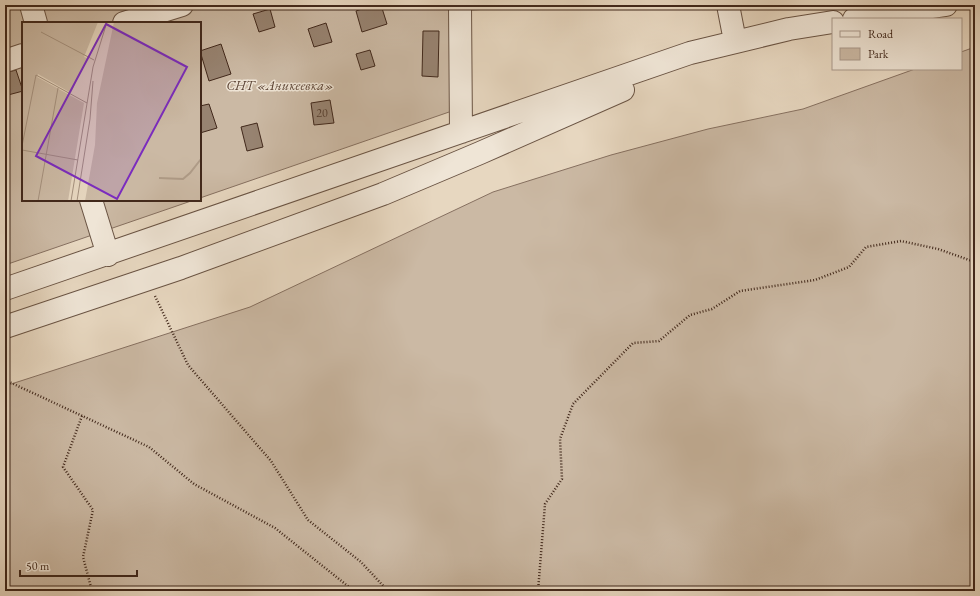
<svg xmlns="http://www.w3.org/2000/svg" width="980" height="596" font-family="'EB Garamond',serif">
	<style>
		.green { fill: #cbb9a4; stroke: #867060 }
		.building { fill: #978371; stroke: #41281b }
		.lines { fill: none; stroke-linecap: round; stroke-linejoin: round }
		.minor-casing { stroke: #6a5444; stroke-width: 24 }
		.path { stroke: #41281b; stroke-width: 2.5; stroke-dasharray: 1 2; stroke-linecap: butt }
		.minor { stroke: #efe5d6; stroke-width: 22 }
		.labels { text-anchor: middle; stroke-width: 3; stroke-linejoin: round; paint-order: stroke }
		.number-label { font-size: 12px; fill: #563f30 }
		.park-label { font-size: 14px; font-style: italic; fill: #5d4536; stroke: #efe5d6 }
		.inset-river { fill: none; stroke: #af9c88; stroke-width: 2 }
		.inset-road { fill: none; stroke: #a5917e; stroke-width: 1 }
		.view { fill: #7b2cbf; fill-opacity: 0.15; stroke: #7b2cbf; stroke-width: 2 }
		.inset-edge { fill: none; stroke: #41281b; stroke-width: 2 }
	</style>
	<rect width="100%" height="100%" fill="#e7d7c0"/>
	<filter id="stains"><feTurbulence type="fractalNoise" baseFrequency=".005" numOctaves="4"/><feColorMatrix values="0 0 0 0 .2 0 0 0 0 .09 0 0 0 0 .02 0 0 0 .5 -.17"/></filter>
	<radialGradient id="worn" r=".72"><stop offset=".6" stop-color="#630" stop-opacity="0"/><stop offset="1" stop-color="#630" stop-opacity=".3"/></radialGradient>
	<path class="green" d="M5 5H451L452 111 200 198V23H23V200H194L5 265Z
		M471 5H567L471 10Z
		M975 47V591H5V386L250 307 493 192 611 155 708 129 803 109 915 69H961V52Z"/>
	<path class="building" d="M374 5H381L387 24 362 32 356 11Z
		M270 9 275 27 259 32 253 14Z
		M326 23 332 42 314 47 308 29Z
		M423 31H439L438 77 422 76Z
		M221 44 231 74 209 81 200 51Z
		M370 50 375 66 361 70 356 54Z
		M16 70 23 91 8 95 5 84V73Z
		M330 100 334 123 314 125 311 103Z
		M209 104 217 128 200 133V106Z
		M257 123 263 147 247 151 241 127Z"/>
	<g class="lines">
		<defs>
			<path id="minor" d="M31 5 36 23
				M460 5 461 132
				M728 5 735 41
				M854 19 946 5
				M124 23 182 5
				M5 61 23 55
				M91 200 108 255
				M5 289 690 53 789 29 833 22
				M5 327 181 268 383 194 480 153 623 90"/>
		</defs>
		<use href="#minor" class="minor-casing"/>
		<path class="path" d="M155 296 188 365 271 461 308 520 361 562 388 591
			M5 380 149 447 194 484 275 528 354 591
			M82 416 63 467 93 510 83 557 92 591
			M538 591 545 504 562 479 560 439 573 404 633 343 659 341 690 315 712 309 740 291 815 280 849 267 866 247 901 241 938 249 972 261H975"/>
		<use href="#minor" class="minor"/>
	</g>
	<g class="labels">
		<g class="number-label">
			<text x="322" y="117">20</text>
		</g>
		<g class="park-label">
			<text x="280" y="90">СНТ «Аникеевка»</text>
		</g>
	</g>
	<g transform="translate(22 22)">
		<rect width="179" height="179" fill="#e7d7c0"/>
		<path d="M0 0H76L62 35 65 36 49 71 16 52 15 55 62 81 46 179H0ZM92 0H179V179H63L73 123 75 81Z" fill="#cbb9a4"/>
		<path class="inset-river" d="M137 156 161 157 168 151 179 137"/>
		<path class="inset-road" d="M19 10 72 38M0 124 14 53 65 81M0 128 56 138M16 179 36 66M49 179 71 45 85 0M55 179 68 97 71 59"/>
		<path class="view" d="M84 2 165 45 95 177 14 134Z"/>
		<rect width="179" height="179" class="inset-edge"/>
	</g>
	<rect width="980" height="596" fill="none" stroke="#e7d7c0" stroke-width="20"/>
	<rect x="6" y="6" width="968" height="584" fill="none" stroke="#41281b" stroke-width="2"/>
	<rect x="10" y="10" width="960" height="576" fill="none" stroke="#41281b"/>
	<rect x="832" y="18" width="130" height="52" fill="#efe5d6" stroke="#a9998b"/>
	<rect x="840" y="31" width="20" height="6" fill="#efe5d6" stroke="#a9998b"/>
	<text x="868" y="38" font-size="12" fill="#41281b">Road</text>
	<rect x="840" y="48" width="20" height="12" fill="#cbb9a4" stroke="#a9998b"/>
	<text x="868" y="58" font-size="12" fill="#41281b">Park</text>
	<path d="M20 570v6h117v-6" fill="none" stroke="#41281b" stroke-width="2"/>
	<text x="26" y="570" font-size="12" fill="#41281b" stroke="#efe5d6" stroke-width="3" paint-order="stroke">50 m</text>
	<rect width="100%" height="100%" filter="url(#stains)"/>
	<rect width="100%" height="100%" fill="url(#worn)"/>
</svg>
